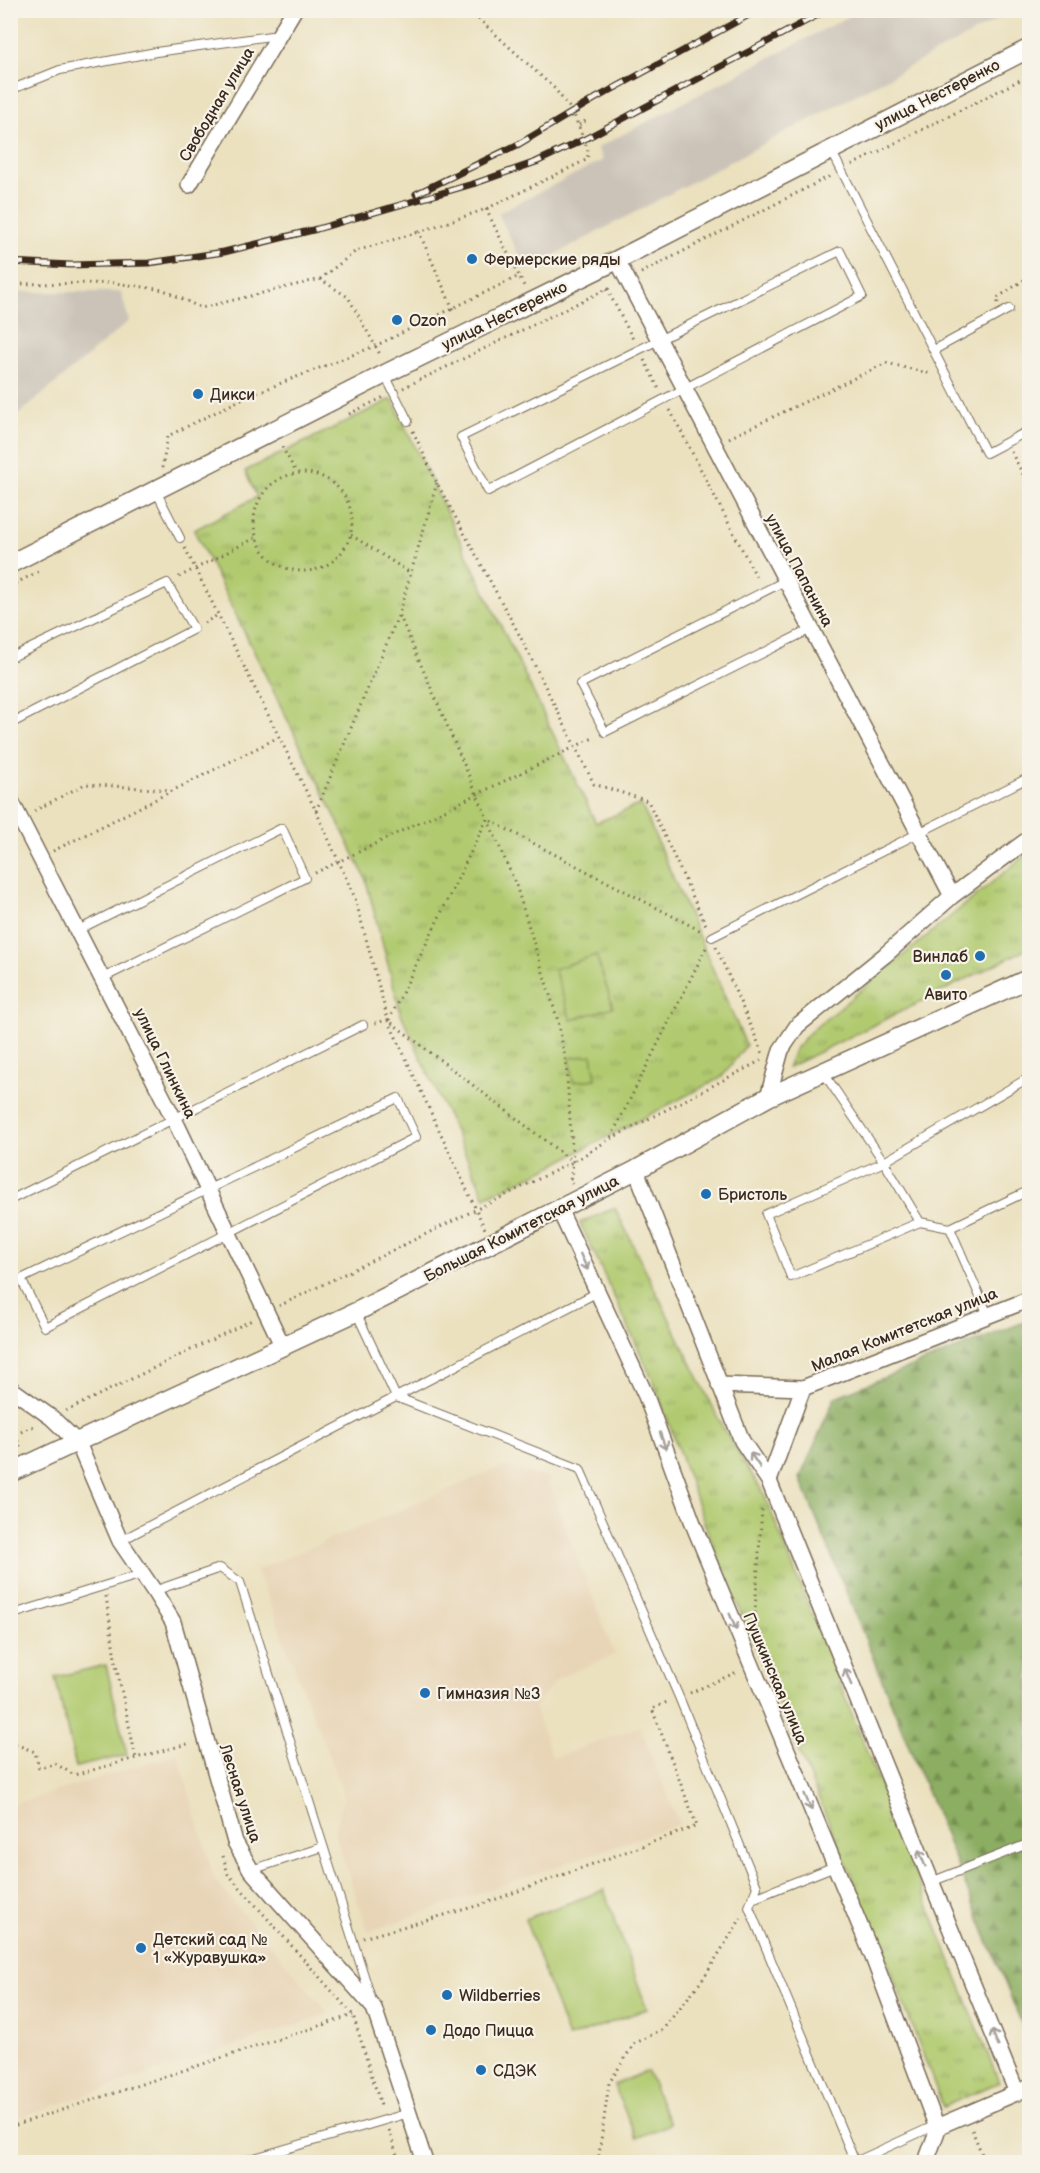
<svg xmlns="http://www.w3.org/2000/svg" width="1040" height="2173" font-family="'Balsamiq Sans',sans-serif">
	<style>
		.built { fill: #e8d5b7 }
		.industrial { fill: #cbc3b8 }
		.grass { fill: url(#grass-tufts); stroke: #767a46; stroke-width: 1.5 }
		.forest { fill: url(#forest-firs); stroke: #646c40; stroke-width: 1.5 }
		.garden { fill: #b1ca6f; stroke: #767a46; stroke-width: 1.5 }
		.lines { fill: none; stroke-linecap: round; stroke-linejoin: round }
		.service-casing { stroke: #796a56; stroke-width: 10 }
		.minor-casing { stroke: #796a56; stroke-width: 18 }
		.tertiary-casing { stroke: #796a56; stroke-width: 21 }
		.path { stroke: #796a56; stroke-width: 3; stroke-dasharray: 1.5 4.5; stroke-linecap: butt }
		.service { stroke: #fff; stroke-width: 8 }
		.minor { stroke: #fff; stroke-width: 15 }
		.tertiary { stroke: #fff; stroke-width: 18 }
		.rail-casing { stroke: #3b2a1e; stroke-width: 7 }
		.rail { stroke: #f7f3e8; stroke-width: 4.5; stroke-dasharray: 14; stroke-linecap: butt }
		.oneway { stroke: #a79f9a }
		.poi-dot { fill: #1f6fb2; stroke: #f7f3e8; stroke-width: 2 }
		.labels { text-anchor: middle; stroke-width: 4.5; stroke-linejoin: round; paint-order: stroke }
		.street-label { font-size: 16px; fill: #3b2a1e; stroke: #f7f3e8 }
		.poi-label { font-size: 16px; fill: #3b2a1e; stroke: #f7f3e8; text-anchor: start }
	</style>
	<defs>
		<pattern id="grass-tufts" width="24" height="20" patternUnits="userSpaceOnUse" patternTransform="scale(1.5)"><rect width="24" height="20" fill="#b1ca6f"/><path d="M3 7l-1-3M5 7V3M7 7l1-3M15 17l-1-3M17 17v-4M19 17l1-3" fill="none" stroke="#91a45b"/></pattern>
		<pattern id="forest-firs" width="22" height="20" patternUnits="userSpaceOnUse" patternTransform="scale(1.5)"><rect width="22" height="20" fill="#8cae62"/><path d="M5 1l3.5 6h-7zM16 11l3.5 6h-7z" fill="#748e50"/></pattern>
	</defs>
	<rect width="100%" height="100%" fill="#f7f3e8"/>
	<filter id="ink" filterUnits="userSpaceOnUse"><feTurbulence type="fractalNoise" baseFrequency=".0167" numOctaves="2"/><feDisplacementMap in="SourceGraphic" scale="12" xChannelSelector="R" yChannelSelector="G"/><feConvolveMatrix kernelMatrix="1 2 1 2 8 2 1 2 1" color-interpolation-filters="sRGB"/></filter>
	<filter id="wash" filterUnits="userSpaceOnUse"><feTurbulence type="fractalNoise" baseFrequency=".008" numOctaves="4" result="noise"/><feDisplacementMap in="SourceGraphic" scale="24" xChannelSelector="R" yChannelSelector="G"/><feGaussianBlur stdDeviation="1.35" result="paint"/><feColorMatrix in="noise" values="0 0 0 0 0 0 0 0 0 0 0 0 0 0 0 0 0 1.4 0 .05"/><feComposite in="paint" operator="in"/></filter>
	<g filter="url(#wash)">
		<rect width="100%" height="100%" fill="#ebe1bf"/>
		<path class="built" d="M504 1466 546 1477 615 1655 558 1678 534 1708 553 1758 640 1726 679 1824 368 1932 334 1832 344 1796 257 1570Z
			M178 1754 215 1881 329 2014 11 2120V1805Z"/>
		<path class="industrial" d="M859 11H1014L526 270 498 213 603 160 597 148Z
			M11 292H121L129 321 11 421Z"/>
		<path class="grass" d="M392 399 596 823 641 804 746 1045 722 1077 548 1168 485 1197 401 1014 365 877 194 530 257 497 245 471Z
			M1029 852V948L787 1068 794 1050 810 1032Z
			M615 1208 723 1428 764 1494 999 2082 943 2107 884 1952 767 1677 705 1525 656 1387 580 1223Z"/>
		<path class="forest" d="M1029 1320V2042L800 1478 835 1397Z"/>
		<path class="garden" d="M596 955 613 1007 571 1020 554 969Z
			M592 1055 596 1079 573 1082 570 1058Z
			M106 1665 127 1755 76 1767 55 1677Z
			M604 1890 647 2009 568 2038 525 1919Z
			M647 2071 670 2124 636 2138 614 2085Z"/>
	</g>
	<g filter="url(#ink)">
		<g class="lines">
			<defs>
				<path id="service" d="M10 90 60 70 156 52 278 35
					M831 150 986 453 1030 430
					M840 251 862 296 488 491 461 437Z
					M934 350 1009 309
					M385 375 408 421
					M156 491 180 538
					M785 581 580 684 605 732 811 629
					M10 658 167 583 194 629 10 724
					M78 930 282 828 305 878 103 978
					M712 937 1030 777
					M823 1072 884 1162 920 1222
					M398 1098 416 1137 45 1327 21 1279Z
					M10 1200 363 1025
					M950 1228 1030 1190
					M356 1312 396 1397 598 1292
					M988 1315 950 1228 920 1222 791 1277 766 1214 884 1162 1030 1077
					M120 1541 396 1397 580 1469 679 1697 757 1887 749 1907 855 2162 936 2125
					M154 1591 220 1568 240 1582 372 2001
					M10 1615 142 1574
					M251 1870 323 1847
					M931 1882 1030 1843
					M752 1899 835 1866
					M241 2162 409 2113"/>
				<path id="minor" d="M189 185 294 10
					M617 260 952 896
					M10 799 178 1127 283 1347
					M768 1097 781 1050 797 1026 885 955 952 896 1030 838
					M636 1170 742 1441 769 1481 1017 2093
					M559 1209 646 1396 694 1526 873 1957 936 2125 939 2126
					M719 1385 803 1388 1030 1299
					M10 1388 52 1418 78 1443 120 1541 154 1591 173 1622 235 1842 251 1870 374 2008 425 2162
					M769 1481 803 1388
					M939 2126 1030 2087
					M930 2162 928 2156 939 2126"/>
				<path id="tertiary" d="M10 564 389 372 617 260 1030 48
					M10 1473 356 1312 636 1170 768 1097 1030 978"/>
			</defs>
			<use href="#service" class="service-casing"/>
			<use href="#minor" class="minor-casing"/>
			<use href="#tertiary" class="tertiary-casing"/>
			<path class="path" d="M579 125 587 120
				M852 165 1030 75
				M486 209 525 288
				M641 273 830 176
				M320 279 356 251 419 232
				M10 284 115 283 164 290 201 308 320 279 348 297 381 356
				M607 289 634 341
				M998 303 997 298 1030 276
				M453 309 419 232 486 209 586 160 589 153 573 112 554 88 469 10
				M644 360 659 389
				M403 388 613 286
				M670 410 758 580
				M349 414 384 397
				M413 431 437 483 521 638 594 784 648 801 707 927
				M729 438 886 363 932 374
				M282 447 296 472
				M1011 452 1030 487
				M162 468 168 436 246 397 375 346 519 276
				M254 522a49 49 0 1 1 98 0a49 49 0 1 1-98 0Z
				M437 483 399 614 516 885 558 1021 566 1063 573 1162 570 1181 572 1184
				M351 535 412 574
				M185 548 316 811 355 898 388 1020 485 1229
				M179 577 257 537
				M10 586 38 572
				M204 623 218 615
				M34 811 85 784 170 790
				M316 811 399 614
				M53 851 279 737
				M315 873 595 737
				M716 947 763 1054
				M389 1020 487 819 701 931
				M375 1023 388 1020 573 1162
				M611 1137 706 948
				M279 1306 573 1162 610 1139 762 1060
				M66 1411 252 1320
				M15 1435 22 1450
				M10 1437 36 1425
				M106 1596 116 1665 136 1758
				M754 1625 762 1509
				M690 1693 739 1671
				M10 1742 35 1752 39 1768 56 1764 74 1775 191 1743
				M223 1856 228 1874 353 2015 382 2109
				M363 1938 480 1905 697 1826 652 1709 667 1702
				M10 2127 353 2015
				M389 2130 399 2162
				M972 2130 985 2162
				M598 2162 609 2083 634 2044 663 2029 703 1979 741 1918"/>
			<use href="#service" class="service"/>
			<use href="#minor" class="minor"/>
			<use href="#tertiary" class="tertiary"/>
			<defs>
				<path id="rail" d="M416 194 519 144 598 97 758 10
					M10 262 71 265 149 263 224 252 317 229 476 183 536 162 585 139 827 10"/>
			</defs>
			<use href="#rail" class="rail-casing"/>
			<use href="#rail" class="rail"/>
		</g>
		<defs><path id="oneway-shaft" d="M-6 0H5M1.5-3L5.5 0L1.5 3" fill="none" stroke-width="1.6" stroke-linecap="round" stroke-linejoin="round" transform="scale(1.5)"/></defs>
		<g class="oneway">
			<use href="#oneway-shaft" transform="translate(584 1262) rotate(65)"/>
			<use href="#oneway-shaft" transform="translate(663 1441) rotate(70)"/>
			<use href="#oneway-shaft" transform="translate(755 1460) rotate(-124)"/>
			<use href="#oneway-shaft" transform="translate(733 1622) rotate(68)"/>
			<use href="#oneway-shaft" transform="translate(848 1677) rotate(-112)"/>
			<use href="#oneway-shaft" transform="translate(808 1802) rotate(67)"/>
			<use href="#oneway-shaft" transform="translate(922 1858) rotate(-112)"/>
			<use href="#oneway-shaft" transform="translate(995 2038) rotate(-112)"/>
		</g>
	</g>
	<g class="poi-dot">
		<circle cx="472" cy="259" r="6"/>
		<circle cx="397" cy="320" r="6"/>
		<circle cx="198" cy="394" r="6"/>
		<circle cx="980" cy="956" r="6"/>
		<circle cx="946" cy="975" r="6"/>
		<circle cx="706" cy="1194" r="6"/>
		<circle cx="425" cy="1693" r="6"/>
		<circle cx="141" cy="1948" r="6"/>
		<circle cx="447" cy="1995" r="6"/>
		<circle cx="431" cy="2030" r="6"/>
		<circle cx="481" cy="2070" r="6"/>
	</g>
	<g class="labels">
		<g class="street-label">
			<text transform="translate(937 94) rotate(-27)" y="6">улица Нестеренко</text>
			<text transform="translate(216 104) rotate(-59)" y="6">Свободная улица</text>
			<text transform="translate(504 315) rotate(-26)" y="6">улица Нестеренко</text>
			<text transform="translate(800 570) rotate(62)" y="6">улица Папанина</text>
			<text transform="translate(166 1063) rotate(64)" y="6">улица Глинкина</text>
			<text transform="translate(521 1228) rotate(-27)" y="6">Большая Комитетская улица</text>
			<text transform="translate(904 1329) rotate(-22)" y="6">Малая Комитетская улица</text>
			<text transform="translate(776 1678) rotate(67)" y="6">Пушкинская улица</text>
			<text transform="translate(241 1793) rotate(72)" y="6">Лесная улица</text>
		</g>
		<g class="poi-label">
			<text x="484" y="265">Фермерские ряды</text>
			<text x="409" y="326">Ozon</text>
			<text x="210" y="400">Дикси</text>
			<text x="968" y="962" text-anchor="end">Винлаб</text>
			<text x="946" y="1000" text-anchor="middle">Авито</text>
			<text x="718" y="1200">Бристоль</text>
			<text x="437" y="1699">Гимназия №3</text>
			<text x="153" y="1945">Детский сад №<tspan x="153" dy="18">1 «Журавушка»</tspan></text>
			<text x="459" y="2001">Wildberries</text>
			<text x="443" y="2036">Додо Пицца</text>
			<text x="493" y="2076">СДЭК</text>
		</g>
	</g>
	<rect width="1040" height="2173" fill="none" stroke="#f7f3e8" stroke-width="36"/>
</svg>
